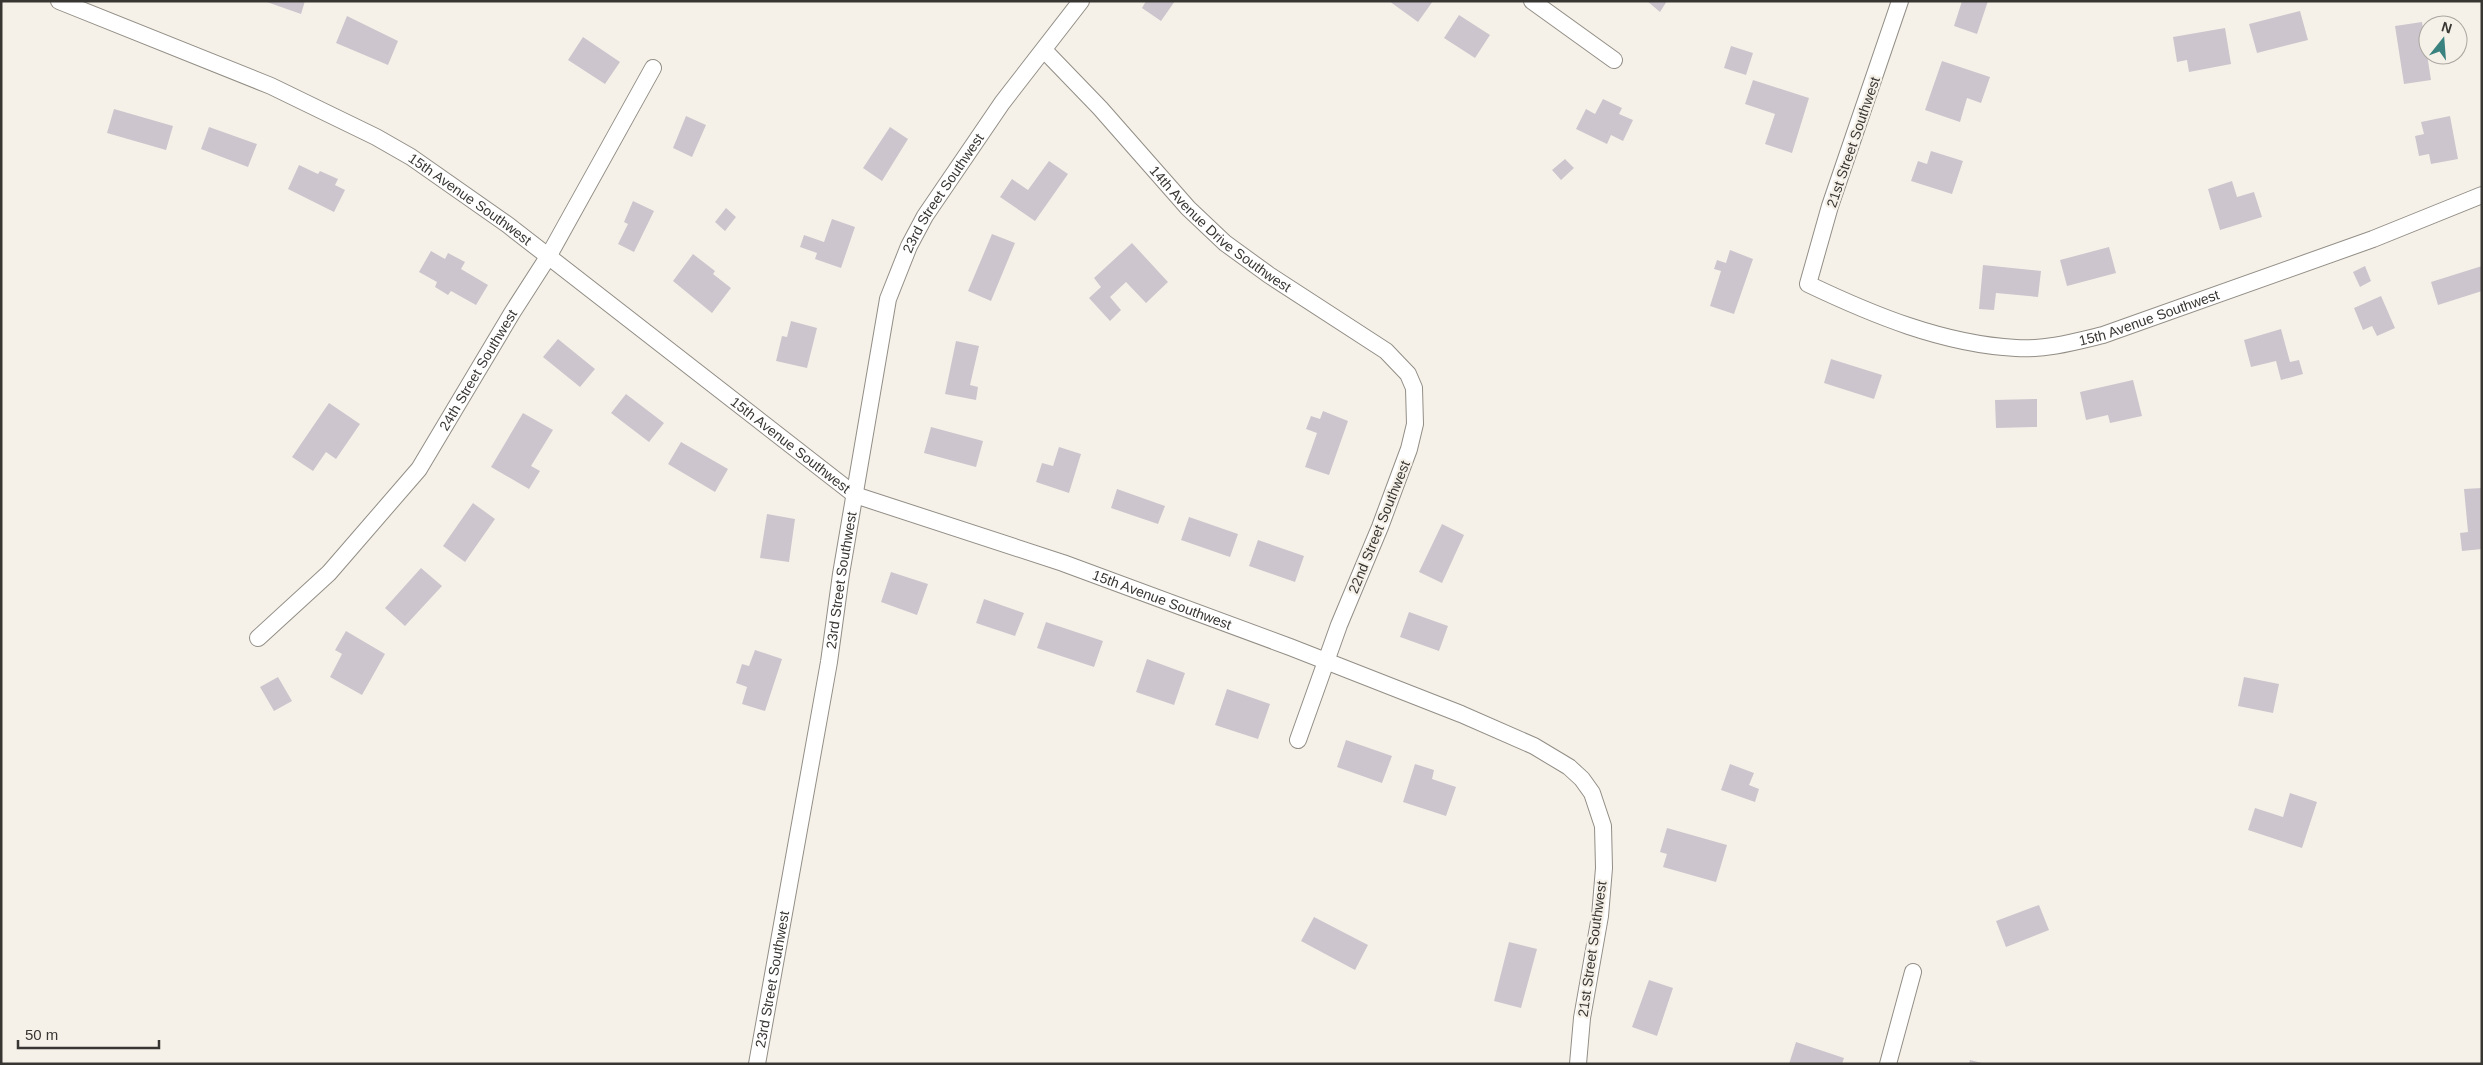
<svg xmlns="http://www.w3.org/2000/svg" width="2483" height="1065" font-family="Helvetica,sans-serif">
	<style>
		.building { fill: #ccc5cd }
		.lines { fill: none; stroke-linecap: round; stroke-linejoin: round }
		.street-casing { stroke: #928e86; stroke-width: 18 }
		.street { stroke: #fff; stroke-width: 16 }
		.labels { text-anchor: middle; stroke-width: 4.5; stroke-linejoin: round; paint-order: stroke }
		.street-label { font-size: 14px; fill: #383633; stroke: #f6f1e8 }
	</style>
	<rect width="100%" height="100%" fill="#f6f1e8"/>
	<path class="building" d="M264 1H305L301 14Z
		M1146 1H1175L1161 21 1142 8Z
		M1389 1H1433L1418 22Z
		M1647 1H1667L1660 12Z
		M1962 1H1988L1977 34 1954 26Z
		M2300 11 2308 40 2257 53 2249 24Z
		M1459 15 1490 35 1475 58 1444 38Z
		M347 16 398 41 388 65 336 43Z
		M2422 22 2431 80 2404 84 2395 26Z
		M2225 28 2231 64 2189 72 2187 60 2177 62 2173 37Z
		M583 37 620 62 605 84 568 60Z
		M1731 46 1753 53 1746 75 1724 68Z
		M1942 61 1990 77 1981 103 1967 98 1960 122 1925 110Z
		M1753 80 1809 98 1792 153 1765 144 1775 114 1745 104Z
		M1603 99 1622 108 1619 114 1633 120 1623 141 1611 135 1607 144 1576 129 1586 109 1595 114Z
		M114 109 173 126 166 150 107 133Z
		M686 116 706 125 692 157 673 148Z
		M2450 116 2458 159 2431 164 2429 154 2419 156 2415 136 2424 134 2421 122Z
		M209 127 257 144 248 167 201 149Z
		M890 127 908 139 882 181 863 168Z
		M1931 151 1963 161 1952 194 1911 181 1918 161 1927 164Z
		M1565 159 1574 168 1561 180 1552 170Z
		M1049 161 1068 174 1035 221 1000 197 1012 179 1028 190Z
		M299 165 318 174 320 171 338 179 335 185 345 190 334 212 288 189Z
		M2232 181 2237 197 2254 192 2262 217 2220 230 2208 189Z
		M633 201 654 211 634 252 618 244 628 224 624 222Z
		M726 208 736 217 725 231 715 222Z
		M832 219 855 227 841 268 815 259 817 253 800 247 804 235 824 242Z
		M992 234 1015 243 991 301 968 291Z
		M1132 243 1168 282 1146 303 1126 282 1110 297 1121 310 1110 321 1089 298 1101 287 1094 278Z
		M2109 247 2116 273 2067 286 2060 260Z
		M1730 250 1753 259 1734 314 1710 306 1721 271 1714 269 1717 260 1726 263Z
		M431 251 445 259 448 253 465 262 461 269 488 285 476 305 451 291 448 295 435 287 437 282 419 272Z
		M693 254 715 271 713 274 731 288 712 313 673 281Z
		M1983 265 2041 271 2038 297 1996 293 1994 310 1979 309Z
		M2365 266 2371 281 2360 287 2353 272Z
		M2482 266V291L2438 305 2431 282Z
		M2381 296 2395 328 2377 336 2372 326 2363 330 2354 308Z
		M791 321 817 328 807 368 776 361 782 336 787 337Z
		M2281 329 2290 362 2299 360 2303 374 2281 380 2276 361 2251 367 2244 340Z
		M558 339 595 369 580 387 543 357Z
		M956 341 979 346 970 385 978 387 976 400 945 394Z
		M1831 359 1882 375 1874 399 1824 383Z
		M2133 380 2142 416 2110 423 2108 415 2086 420 2080 392Z
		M626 394 664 423 649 442 611 413Z
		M2037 399V427L1996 428 1995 400Z
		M329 403 360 424 336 459 326 452 313 471 292 457Z
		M1323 411 1348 421 1329 475 1305 467 1317 433 1306 429 1311 416 1320 419Z
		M523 413 553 430 531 466 540 471 529 489 491 467Z
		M931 427 983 441 976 467 924 453Z
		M681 442 728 469 715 492 668 464Z
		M1059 447 1081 454 1069 493 1036 482 1042 463 1053 466Z
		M2482 488V549L2462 551 2460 533 2468 532 2464 489Z
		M1117 489 1165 506 1158 524 1111 508Z
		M473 503 495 519 465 562 443 546Z
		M767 514 795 519 789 562 760 558Z
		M1189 517 1238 534 1230 557 1181 540Z
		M1442 524 1464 535 1442 583 1419 572Z
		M1258 540 1304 556 1295 582 1249 566Z
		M421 568 442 586 405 626 385 608Z
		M891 572 928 584 917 615 881 602Z
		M984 599 1024 613 1015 636 976 623Z
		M1409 612 1448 626 1439 651 1400 637Z
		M1046 622 1103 641 1094 667 1037 648Z
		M346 631 385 654 362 695 330 677 342 654 335 650Z
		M755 650 782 659 765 711 742 704 747 687 736 683 742 664 749 666Z
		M1147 659 1185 673 1174 705 1136 692Z
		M278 677 292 701 274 711 260 687Z
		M2244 677 2279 684 2273 713 2238 706Z
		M1227 689 1270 704 1258 739 1215 725Z
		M1346 740 1392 756 1382 783 1337 767Z
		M1415 764 1434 770 1432 779 1456 787 1446 816 1403 802Z
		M1730 764 1754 773 1749 785 1759 789 1755 802 1721 790Z
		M2290 793 2317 802 2302 848 2248 830 2255 808 2283 817Z
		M1667 828 1727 845 1716 882 1663 867 1667 854 1660 852Z
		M2039 905 2049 930 2006 947 1996 921Z
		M1314 917 1368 945 1355 970 1301 941Z
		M1509 942 1537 949 1521 1008 1494 1001Z
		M1649 980 1673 988 1657 1036 1632 1027Z
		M1796 1042 1844 1058 1842 1064H1789Z
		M1970 1060 1982 1063V1064H1969Z"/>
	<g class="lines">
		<defs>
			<g id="street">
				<path id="s1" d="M59 1 271 86 376 137 411 157 508 225 855 495 1063 563 1290 647 1461 714 1534 746 1569 767 1582 779 1592 793 1603 826 1604 868 1600 916 1582 1018 1578 1064"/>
				<path d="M1532 1 1614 60"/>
				<path id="s2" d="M1900 1 1830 206 1808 284C1873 315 1943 344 2016 348 2045 350 2074 342 2103 335L2373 239 2482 195"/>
				<path id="s3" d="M1044 50 1100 108 1188 208 1225 243 1269 275 1386 351 1408 374 1414 388 1415 424 1409 449 1380 527 1339 625 1298 740"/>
				<path id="s4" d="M258 638 329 573 419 469 512 313 548 257 653 68"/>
				<path id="s5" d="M757 1064 829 662 841 574 888 299 909 246 925 216 1002 103 1081 1"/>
				<path d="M1888 1064 1913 972"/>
			</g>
		</defs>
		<use href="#street" class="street-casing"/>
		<use href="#street" class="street"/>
	</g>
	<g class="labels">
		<g class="street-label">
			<text transform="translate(1853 142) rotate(-71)" y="5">21st Street Southwest</text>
			<text dy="5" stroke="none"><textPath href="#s5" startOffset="896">23rd Street Southwest</textPath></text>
			<text dy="5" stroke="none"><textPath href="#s1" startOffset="458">15th Avenue Southwest</textPath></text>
			<text dy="5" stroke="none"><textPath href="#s3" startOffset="252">14th Avenue Drive Southwest</textPath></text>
			<text dy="5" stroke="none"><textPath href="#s2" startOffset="654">15th Avenue Southwest</textPath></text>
			<text dy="5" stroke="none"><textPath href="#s4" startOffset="349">24th Street Southwest</textPath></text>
			<text dy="5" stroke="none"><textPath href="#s1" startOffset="862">15th Avenue Southwest</textPath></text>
			<text transform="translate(1379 527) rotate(-68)" y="5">22nd Street Southwest</text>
			<text dy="5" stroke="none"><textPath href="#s5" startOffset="491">23rd Street Southwest</textPath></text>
			<text dy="5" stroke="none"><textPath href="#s1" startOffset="1268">15th Avenue Southwest</textPath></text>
			<text transform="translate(1592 949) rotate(-82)" y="5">21st Street Southwest</text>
			<text dy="5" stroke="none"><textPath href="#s5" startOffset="86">23rd Street Southwest</textPath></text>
		</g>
	</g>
	<rect width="2483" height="1065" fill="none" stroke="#383633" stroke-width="5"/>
	<g transform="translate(2443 40) rotate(17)"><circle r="24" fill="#f6f1e8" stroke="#aaa6a0"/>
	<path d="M0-4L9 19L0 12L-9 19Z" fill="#3a827f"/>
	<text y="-8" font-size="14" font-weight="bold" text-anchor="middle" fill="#383633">N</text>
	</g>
	<path d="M18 1040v8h141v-8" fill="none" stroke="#383633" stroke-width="2.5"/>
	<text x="25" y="1040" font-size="15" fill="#383633" stroke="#f6f1e8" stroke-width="4" paint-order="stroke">50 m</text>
</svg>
